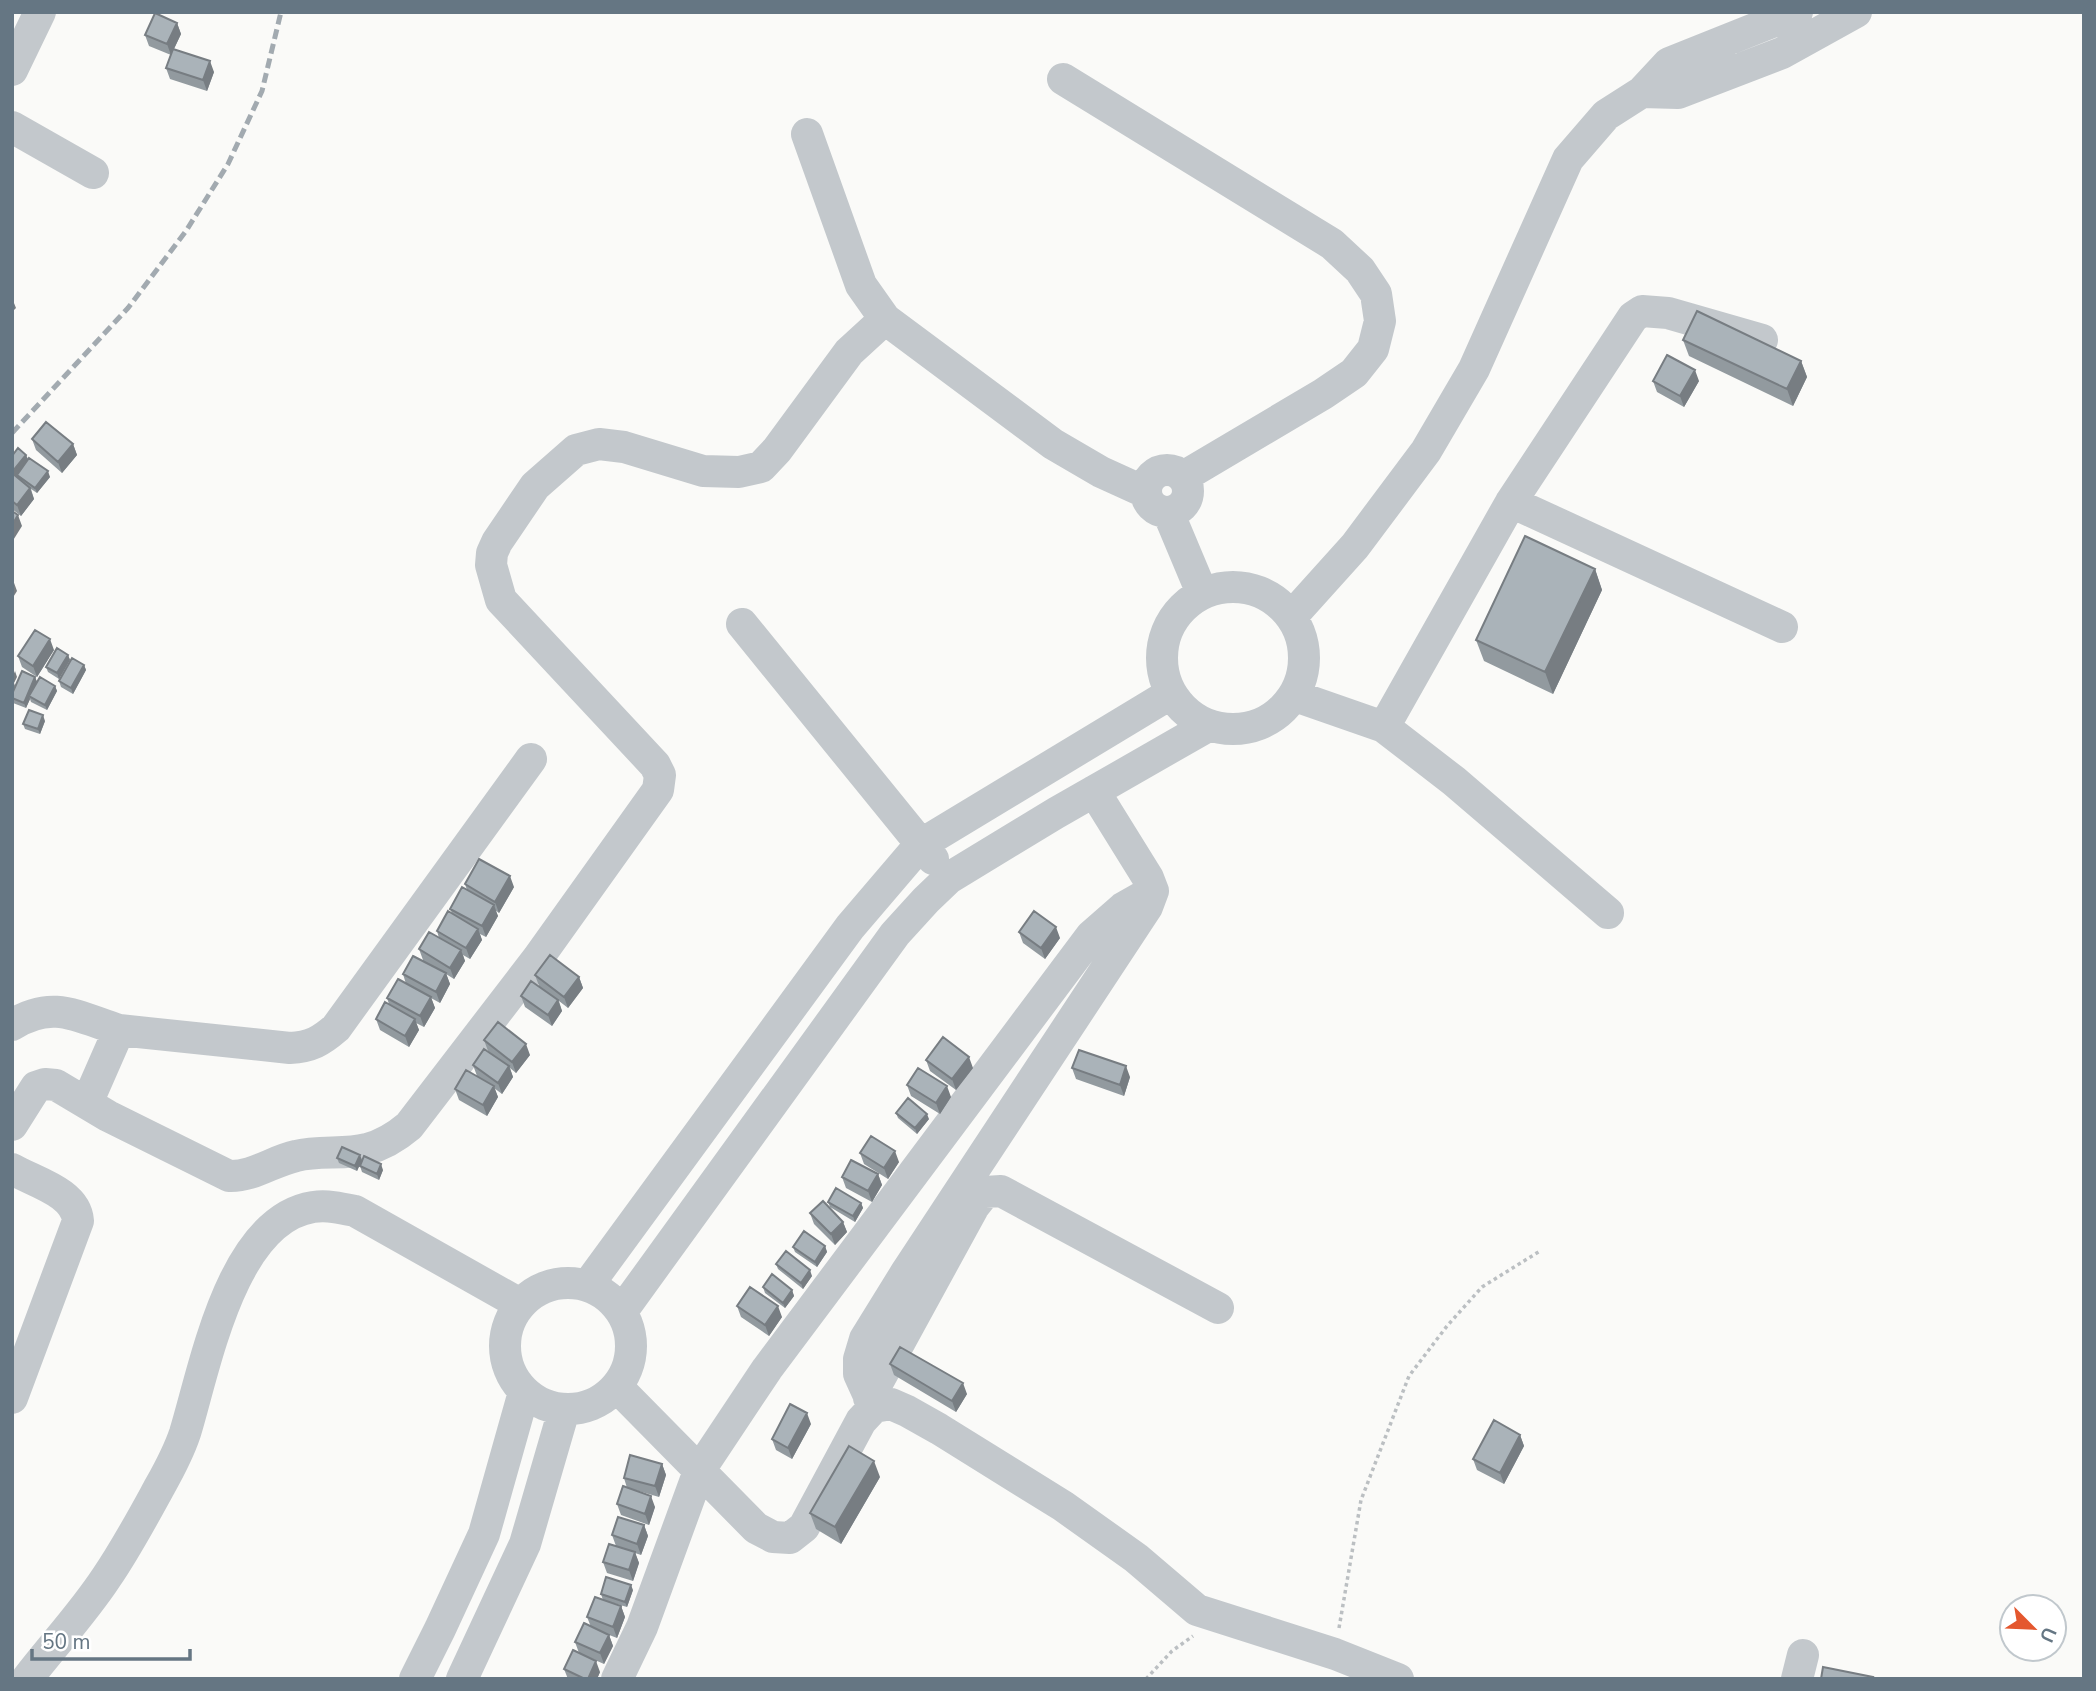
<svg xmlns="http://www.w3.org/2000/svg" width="2096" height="1691" font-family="'Nunito Sans',sans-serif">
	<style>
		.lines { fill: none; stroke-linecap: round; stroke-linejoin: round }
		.path { stroke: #bbbfc2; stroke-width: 3.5; stroke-dasharray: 3.5 3.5; stroke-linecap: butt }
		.minor { stroke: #c3c8cc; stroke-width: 32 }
		.rail { stroke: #a2aab0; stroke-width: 5; stroke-dasharray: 10 5; stroke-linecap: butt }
		.wall { fill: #929a9f }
		.shaded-wall { fill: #777d82 }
		.building { fill: #aab3b9; stroke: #777d82; stroke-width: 2 }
	</style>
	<rect width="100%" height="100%" fill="#fafaf8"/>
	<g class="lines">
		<path class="path" d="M1339 1628 1361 1500 1409 1376 1447 1326 1482 1287 1540 1251
			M1146 1679 1172 1651 1193 1636"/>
		<path class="minor" d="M12 70 40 12
			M1063 79 1332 244 1360 270 1376 294 1380 321 1373 349 1354 373 1323 394 1183 477
			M1642 92 1678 93 1782 53 1856 12
			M12 127 93 173
			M807 134 861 285 885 319 1053 444 1101 472 1145 492
			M1146 491a21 21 0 1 1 42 0a21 21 0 1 1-42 0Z
			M1511 502 1782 627
			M1168 512 1202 593
			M1162 658a71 71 0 1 1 142 0a71 71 0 1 1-142 0Z
			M1292 616 1355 546 1426 451 1474 369 1568 159 1606 115 1642 92 1669 63 1797 12
			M742 624 933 859
			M1295 696 1384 727 1454 781 1608 913
			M1384 727 1511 502 1633 317 1642 311 1668 313 1762 340
			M12 1025C53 999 78 1017 119 1030
			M87 1103 119 1030 290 1048C311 1047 321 1041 336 1028L531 759
			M12 1125 36 1087 45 1084 56 1085 108 1116 229 1176C253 1177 273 1161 296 1156 319 1150 346 1155 367 1149 383 1145 396 1137 409 1126L538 958 658 790 660 775 655 765 501 600 491 565 492 553 497 542 535 486 576 450 599 444 624 447 703 471 739 472 761 467 777 450 849 352 885 319
			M12 1169C34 1182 76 1192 78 1221L12 1398
			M505 1346a63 63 0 1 1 126 0a63 63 0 1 1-126 0Z
			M588 1285 850 927 920 845 1170 694
			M622 1311 895 934 926 900 949 878 1056 813 1208 726
			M617 1387 756 1528 773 1537 790 1538 804 1527 861 1421 874 1407 891 1404 907 1411 939 1429 1063 1506 1136 1558 1197 1610 1335 1654 1398 1679
			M869 1398 974 1206 985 1192 1001 1191 1218 1308
			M874 1407 859 1374V1359L865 1339 907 1271 1147 907 1153 891 1148 878 1094 791
			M27 1679C53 1645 83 1613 106 1578 126 1549 143 1517 160 1486 169 1470 179 1451 185 1433 205 1368 231 1220 313 1207 328 1205 341 1208 355 1211L520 1304
			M415 1679 440 1629 484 1534 524 1392
			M462 1679 525 1544 564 1410
			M617 1679 642 1627 699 1471 767 1369 1091 936 1123 908 1153 891
			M1797 1679 1803 1655"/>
		<path class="rail" d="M12 433 128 308 186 231 228 164 262 91 281 12"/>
	</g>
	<path class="wall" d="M177 23 181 34 174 49 214 72 207 91 170 79 166 68 171 55 149 46 145 35Z
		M1683 340 1801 361 1807 377 1793 406 1689 356Z
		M1653 381H1699L1684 407 1657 392Z
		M32 439 73 444 77 455 62 473 36 450Z
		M26 455 28 459 50 477 37 493 31 489 34 499 21 516 12 509V456Z
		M1595 569 1602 590 1553 694 1484 661 1476 640Z
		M54 650 37 677 22 667 18 656Z
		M68 655 70 660 59 679 48 672 46 667Z
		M84 665 86 670 73 694 61 687 59 681Z
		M35 677 37 682 55 686 57 691 47 710 31 702 30 699 26 708 13 703 12 701V694Z
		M45 721 40 734 25 729 23 724Z
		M465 884 514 887 499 913 495 910 498 916 486 937 480 934 482 940 470 959 463 955 465 961 454 979 446 974 450 984 440 1003 431 998 435 1008 424 1027 416 1023 419 1030 409 1047 380 1030 376 1019 389 1004 387 998 406 984 403 974 423 960 419 949 439 938 437 931 452 913 450 909 467 890Z
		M1019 932 1060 938 1045 959 1023 943Z
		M535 975 579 977 583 988 568 1008 559 1001 562 1011 552 1026 525 1007 521 996 539 986Z
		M484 1040 530 1055 516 1073 510 1068 513 1077 502 1094 494 1088 498 1097 487 1116 459 1100 455 1089 477 1076 473 1065 497 1058 488 1051Z
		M926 1060 973 1068 956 1090 930 1071Z
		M1072 1068 1130 1077 1124 1096 1076 1079Z
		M907 1085 951 1097 940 1114 911 1096Z
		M896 1113 929 1119 917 1134 898 1118Z
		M860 1153 899 1162 888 1179 864 1164Z
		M337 1158 362 1160 357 1171 339 1163Z
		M360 1166 383 1170 379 1180 362 1172Z
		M878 1174 882 1185 872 1202 846 1188 842 1177Z
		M828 1202 861 1203 863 1208 855 1222 830 1207Z
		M810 1213 843 1222 847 1232 835 1245 814 1224Z
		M825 1246 827 1252 817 1267 795 1252 793 1247Z
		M776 1264 812 1276 803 1289 778 1269Z
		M763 1287 792 1290 794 1296 785 1308 765 1293Z
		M737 1306 782 1317 769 1336 741 1317Z
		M890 1364 967 1394 956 1412 894 1375Z
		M811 1424 792 1459 776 1450 772 1439Z
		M1520 1435 1524 1446 1504 1484 1477 1470 1473 1459Z
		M662 1464 666 1475 659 1497 635 1490 655 1507 649 1525 621 1515 617 1504 627 1488 624 1478Z
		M880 1477 841 1544 816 1529 810 1513Z
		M644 1525 648 1536 641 1555 635 1553 639 1563 633 1581 607 1573 603 1562 616 1546 612 1535Z
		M633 1590 627 1607 603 1600 601 1594Z
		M621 1606 625 1617 617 1638 604 1633 609 1635 613 1646 604 1664 579 1653 575 1642 591 1627 587 1617Z
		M564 1669 600 1672 597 1679H568Z"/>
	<path class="shaded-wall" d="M177 23 181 34 171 55 167 44Z
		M210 61 214 72 207 91 203 80Z
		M12 298 16 308 12 312Z
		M1801 361 1807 377 1793 406 1787 389Z
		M1695 370 1699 381 1684 407 1680 396Z
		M73 444 77 455 62 473 58 462Z
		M26 455 28 460 15 477 13 471Z
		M48 471 50 477 37 493 35 488Z
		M30 488 34 499 21 516 17 505Z
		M18 515 22 526 12 542V525Z
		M1595 569 1602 590 1553 694 1545 672Z
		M13 580 17 591 12 599V581Z
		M50 639 54 650 37 677 33 666Z
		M68 655 70 660 59 679 57 673Z
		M84 665 86 670 73 694 71 688Z
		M15 671 17 677 14 683 15 686 12 693V683L13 681 12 678Z
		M35 677 37 682 29 696 30 699 26 708 24 703Z
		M55 686 57 691 47 710 45 705Z
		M43 715 45 721 40 734 38 729Z
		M510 876 514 887 499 913 495 902Z
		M494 905 498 916 486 937 482 926Z
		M1056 927 1060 938 1045 959 1041 948Z
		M478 929 482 940 470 959 466 948Z
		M461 950 465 961 454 979 450 968Z
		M446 973 450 984 440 1003 436 992Z
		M579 977 583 988 568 1008 564 997Z
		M431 997 435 1008 424 1027 420 1016Z
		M558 1000 562 1011 552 1026 548 1015Z
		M415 1019 419 1030 409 1047 405 1036Z
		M526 1044 530 1055 516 1073 512 1062Z
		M969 1057 973 1068 956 1090 952 1079Z
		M509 1066 513 1077 502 1094 498 1083Z
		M1126 1066 1130 1077 1124 1096 1120 1085Z
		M494 1086 498 1097 487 1116 483 1105Z
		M947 1086 951 1097 940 1114 936 1103Z
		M927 1114 929 1119 917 1134 915 1128Z
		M895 1151 899 1162 888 1179 884 1168Z
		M360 1155 362 1160 357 1171 355 1166Z
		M381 1164 383 1170 379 1180 377 1174Z
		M878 1174 882 1185 872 1202 868 1191Z
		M861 1203 863 1208 855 1222 853 1216Z
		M843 1222 847 1232 835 1245 831 1234Z
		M825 1246 827 1252 817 1267 815 1262Z
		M810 1270 812 1276 803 1289 801 1283Z
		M792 1290 794 1296 785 1308 783 1303Z
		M778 1306 782 1317 769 1336 765 1325Z
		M963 1383 967 1394 956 1412 952 1401Z
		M807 1413 811 1424 792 1459 788 1448Z
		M1520 1435 1524 1446 1504 1484 1500 1473Z
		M874 1461 880 1477 841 1544 835 1527Z
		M662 1464 666 1475 659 1497 655 1486Z
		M651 1496 655 1507 649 1525 645 1514Z
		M644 1525 648 1536 641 1555 637 1544Z
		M635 1552 639 1563 633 1581 629 1570Z
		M631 1585 633 1590 627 1607 625 1602Z
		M621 1606 625 1617 617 1638 613 1627Z
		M609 1635 613 1646 604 1664 600 1653Z
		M596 1661 600 1672 597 1679H588Z"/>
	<path class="building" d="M155 13 177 23 167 44 145 35Z
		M173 49 210 61 203 80 166 68Z
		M1697 311 1801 361 1787 389 1683 340Z
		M1667 355 1695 370 1680 396 1653 381Z
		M46 422 73 444 58 462 32 439Z
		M18 448 26 455 13 471 12 470V456Z
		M29 458 48 471 35 488 17 475Z
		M12 473 30 488 17 505 12 501Z
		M12 511 18 515 12 525Z
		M1525 536 1595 569 1545 672 1476 640Z
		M35 630 50 639 33 666 18 656Z
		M57 648 68 655 57 673 46 667Z
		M72 658 84 665 71 688 59 681Z
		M22 671 35 677 24 703 12 698V694Z
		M40 677 55 686 45 705 29 696Z
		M29 710 43 715 38 729 23 724Z
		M479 859 510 876 495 902 465 884Z
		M462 887 494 905 482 926 450 909Z
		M448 911 478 929 466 948 437 931Z
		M1034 911 1056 927 1041 948 1019 932Z
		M429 932 461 950 450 968 419 949Z
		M550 955 579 977 564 997 535 975Z
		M413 956 446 973 436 992 403 974Z
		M398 979 431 997 420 1016 387 998Z
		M531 981 558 1000 548 1015 521 996Z
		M385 1002 415 1019 405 1036 376 1019Z
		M498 1022 526 1044 512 1062 484 1040Z
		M943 1037 969 1057 952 1079 926 1060Z
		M484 1049 509 1066 498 1083 473 1065Z
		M1079 1050 1126 1066 1120 1085 1072 1068Z
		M918 1068 947 1086 936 1103 907 1085Z
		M466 1070 494 1086 483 1105 455 1089Z
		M908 1098 927 1114 915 1128 896 1113Z
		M871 1136 895 1151 884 1168 860 1153Z
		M342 1147 360 1155 355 1166 337 1158Z
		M364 1156 381 1164 377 1174 360 1166Z
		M851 1160 878 1174 868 1191 842 1177Z
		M836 1188 861 1203 853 1216 828 1202Z
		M823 1201 843 1222 831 1234 810 1213Z
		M804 1231 825 1246 815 1262 793 1247Z
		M786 1251 810 1270 801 1283 776 1264Z
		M772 1274 792 1290 783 1303 763 1287Z
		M750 1287 778 1306 765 1325 737 1306Z
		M900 1347 963 1383 952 1401 890 1364Z
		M790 1404 807 1413 788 1448 772 1439Z
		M1494 1420 1520 1435 1500 1473 1473 1459Z
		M849 1446 874 1461 835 1527 810 1513Z
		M630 1455 662 1464 655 1486 624 1478Z
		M623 1486 651 1496 645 1514 617 1504Z
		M618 1517 644 1525 637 1544 612 1535Z
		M609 1544 635 1552 629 1570 603 1562Z
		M606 1577 631 1585 625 1602 601 1594Z
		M595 1597 621 1606 613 1627 587 1617Z
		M584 1623 609 1635 600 1653 575 1642Z
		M573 1650 596 1661 588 1679H585L564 1669Z
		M1823 1667 1873 1677 1872 1679H1821Z"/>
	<rect width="2096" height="1691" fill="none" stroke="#657683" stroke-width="28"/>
	<g transform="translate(2033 1628) rotate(114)"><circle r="33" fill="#ffffff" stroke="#c1c8cd" stroke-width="2"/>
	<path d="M0-5L12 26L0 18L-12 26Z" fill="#e4572e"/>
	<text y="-10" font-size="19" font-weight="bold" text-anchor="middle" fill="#657683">U</text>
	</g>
	<path d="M32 1649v10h158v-10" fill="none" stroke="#657683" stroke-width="3.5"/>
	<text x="42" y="1649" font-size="21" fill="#657683" stroke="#ffffff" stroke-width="5" paint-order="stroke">50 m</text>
</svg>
